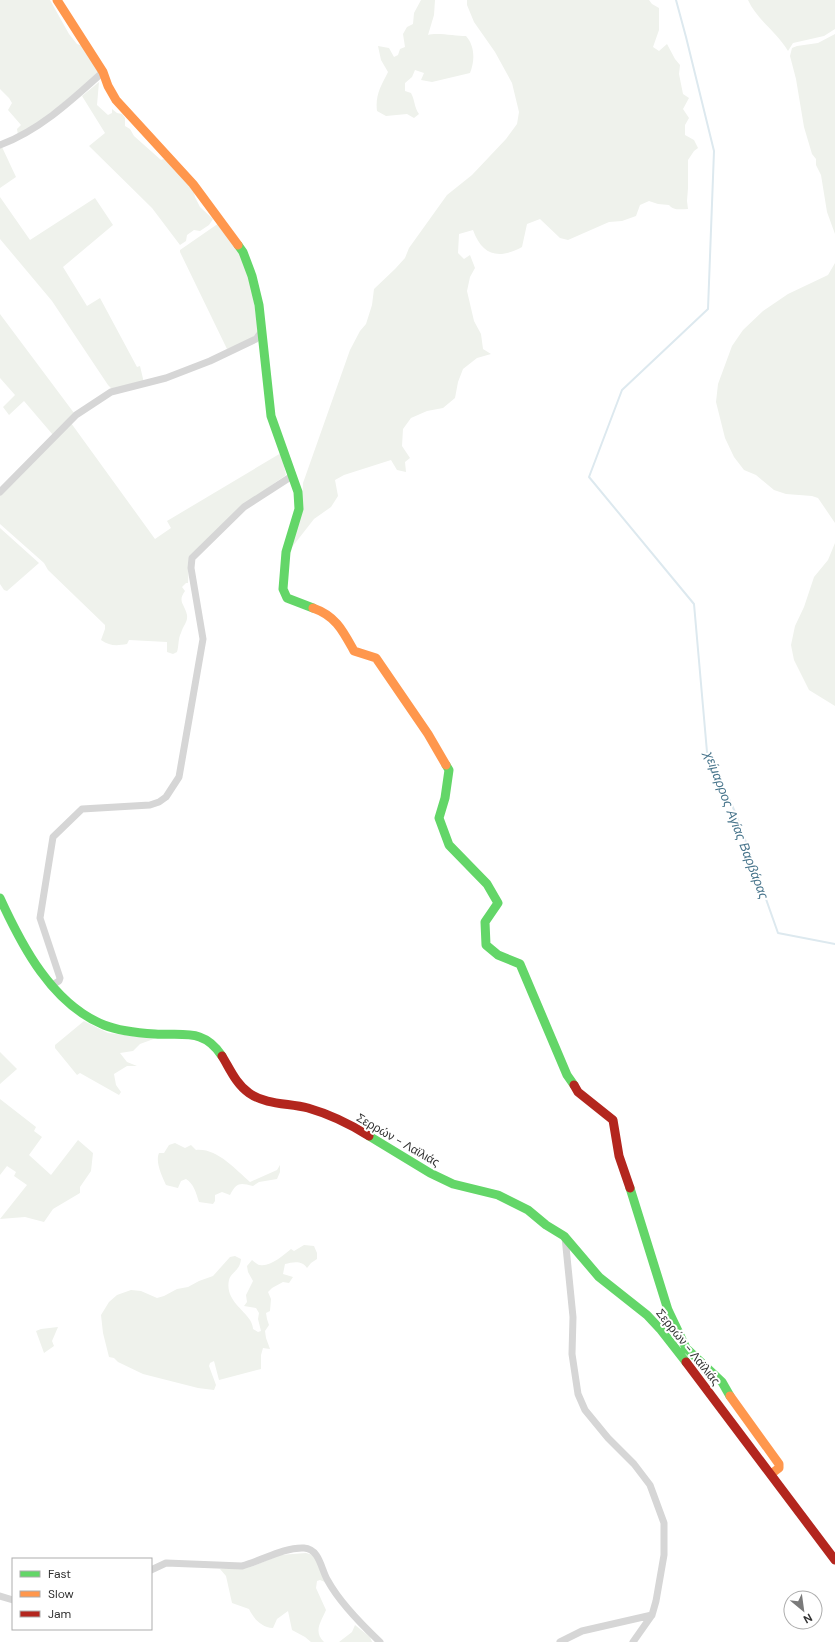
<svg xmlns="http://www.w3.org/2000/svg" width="835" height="1642" font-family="'DM Sans',sans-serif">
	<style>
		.green { fill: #eff2ec }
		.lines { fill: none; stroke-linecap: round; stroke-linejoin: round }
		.stream { stroke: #dde9ef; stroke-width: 2 }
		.street { stroke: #d6d6d6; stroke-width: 7 }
		.fast { stroke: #63d668; stroke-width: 9 }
		.slow { stroke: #ff974d; stroke-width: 9 }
		.jam { stroke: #b3261e; stroke-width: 9 }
		.labels { text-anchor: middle; stroke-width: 4; stroke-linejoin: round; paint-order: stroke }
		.street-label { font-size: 12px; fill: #323232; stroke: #fff }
		.water-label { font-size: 13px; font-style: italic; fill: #48758c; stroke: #fff }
	</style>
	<rect width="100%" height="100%" fill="#fff"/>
	<path class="green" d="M0 0H50L69 34 77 44 83 46 99 69 98 73 45 118 18 135 17 129 21 125 8 110 12 103 9 98 0 89Z
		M421 0H435L434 15 428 35C436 32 456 36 466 36 475 46 475 61 470 73L432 82 421 80 424 73 415 70 412 77 405 83V91L411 93C415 100 414 107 419 114L414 118 407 114 386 116 377 111C375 95 381 86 388 72L381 60 378 46 389 48 394 57 398 55 400 49 405 47 403 34 407 27 413 24 414 13Z
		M467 0H649L652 4 659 8V30L653 47 659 51 667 44 675 59 680 65 679 74 683 94 689 98 683 109 689 118 685 125V135L694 140 698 148 694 151 688 160V188L687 201 688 209C681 209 674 211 669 205L658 204 649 201 640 205 636 216 622 221 609 222 568 240 560 238 540 219 527 224 522 247C498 260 482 255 473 230L459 234 458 253 464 259 470 255 475 268 470 277 467 291 474 321 481 334 483 349 491 354 477 358 463 369 458 382 455 398 443 408 427 411 411 418 403 429 402 446 410 458 405 462 406 472 397 470 391 460 344 475 335 480 338 496 331 507 314 519 289 551 302 502 303 483 350 350 360 331 366 324 372 305 374 289 395 269 405 258 409 248 447 195 472 175 506 139 517 124 519 112 512 83 495 52 474 22 467 5Z
		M748 0H835V29L824 36 793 43 788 51C777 32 757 20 748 0Z
		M835 34V234L827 212 821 175 816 165V159L812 154 804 127 796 79 790 56 792 48 797 46 818 43Z
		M99 82 97 105 108 115 112 113V109L117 113 122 114 125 118V126L130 129 134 136 161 160 164 159 193 188 195 197 200 207 213 219 209 225 200 231 194 230 187 235 186 241 180 245 152 208 89 146 105 133 82 96Z
		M2 147 16 177 0 188V148Z
		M0 197 30 240 95 198 113 225 63 267 87 306 100 298 137 367 140 366 144 383 112 389 108 385 52 301 0 239Z
		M219 223 241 254 250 275 258 330C254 341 238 345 227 349L180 252V250Z
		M835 263V523L818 498 812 496 786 494 774 490 756 475 744 470 734 457 725 438 716 402 718 384 732 346 743 330 763 311 788 294 828 275Z
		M0 314 74 413 53 435 24 401 9 415 3 407 15 395 0 378Z
		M71 423 155 539 171 528 167 521 281 453 286 475 269 487 189 562 188 583H186L182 587 185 591C177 602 185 604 187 615 188 622 183 626 181 633 178 638 179 646 177 652L173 654 167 652V642L129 640 127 644C116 646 110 646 101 640L105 629V625L48 570 44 563 0 524V495Z
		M0 528 39 563 7 591 4 590 0 584Z
		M835 543V706L809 690 794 660 791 645 795 626 804 607 814 577 828 560Z
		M84 1021 108 1033 140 1037H159L140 1044 133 1051 120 1053 127 1062 137 1066H127L114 1074 116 1085 121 1092 119 1095 80 1073 77 1075 55 1048V1045Z
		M0 1052 17 1069 0 1084Z
		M0 1099 36 1127 34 1131 42 1137 29 1155 51 1175 78 1140 93 1153 91 1171 80 1187V1193L53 1209 44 1222 25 1217 0 1219 27 1185 14 1176 16 1172 7 1166 0 1175Z
		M175 1143 185 1148 191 1145 196 1150C217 1148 235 1169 250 1182L277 1170 280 1165V1172L277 1179 259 1182 253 1186C240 1183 237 1182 230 1195L222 1192 215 1195V1201L213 1204 199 1202C196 1193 194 1184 186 1179L181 1181 178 1188 166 1185C162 1176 155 1162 159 1153H164L169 1145Z
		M304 1245 314 1246 317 1253V1259L311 1263 307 1268C302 1260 293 1262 285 1264L283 1274 293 1277 289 1283 283 1282 272 1288 268 1292 271 1299 270 1311 266 1313 267 1319 269 1325 265 1331 266 1338 270 1349 263 1348 261 1355V1369L219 1380 214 1361 210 1363 209 1366 216 1385 214 1390 198 1388 143 1374 118 1362 114 1358 109 1357 103 1333 101 1315 109 1302 117 1295 131 1290 141 1291 157 1298 164 1296 177 1289 188 1287 199 1281 213 1276 230 1257 235 1256 241 1259C240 1271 231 1272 229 1280 225 1299 242 1308 250 1320 252 1323 253 1327 253 1329L258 1332 261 1331 258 1319 259 1313 256 1308 244 1306 247 1302 246 1295 253 1281 248 1272 247 1266 252 1260C255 1262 257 1265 260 1265 270 1267 284 1255 291 1249L294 1251Z
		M58 1327 52 1341 54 1346 44 1353 36 1331 41 1329Z
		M306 1553 313 1555 318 1563 325 1582 320 1580 317 1581 316 1588 326 1610C321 1622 313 1631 324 1642H311L305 1637 292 1630 288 1611 277 1619 273 1628C261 1627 254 1619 249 1609L232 1603 226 1576 220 1569 251 1567 280 1555Z
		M355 1625 370 1637 372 1642H339L352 1632Z"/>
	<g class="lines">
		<path class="stream" d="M676 0 686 37 714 151 708 309 622 390 589 477 694 604 707 752 736 814 778 933 835 944"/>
		<path class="street" d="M0 145C40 130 72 100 103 72
			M0 492 76 415 111 392 166 378 210 361 256 339 262 331
			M52 985 59 981 60 978 40 918 53 837 82 809 150 805 159 802 166 797 179 777 203 639 191 568 192 558 244 507 292 476
			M565 1237 573 1317 572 1354 578 1394 585 1410 608 1438 634 1464 650 1485 664 1523V1555L656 1601 652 1615 633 1642
			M151 1570 166 1563 242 1566C262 1561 283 1547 304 1548 320 1549 321 1570 328 1581 340 1603 362 1625 380 1642
			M0 1596 13 1600
			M560 1642 582 1631 652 1615"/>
		<path class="fast" d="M238 245 243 252 252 276 259 305 271 416 298 492 299 509 286 552 283 589 287 598 313 608
			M446 765 449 770 445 798 439 818 449 845 487 884 498 903 485 922 486 945 498 955 520 964 567 1075 574 1085
			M0 898C22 946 52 1004 104 1025 119 1031 138 1033 155 1034 184 1036 204 1028 222 1056
			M369 1136 430 1173 453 1184 498 1195 528 1210 546 1225 564 1236 599 1277 647 1315 661 1330 686 1362
			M630 1188 668 1310 686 1348 722 1382 730 1396"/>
		<path class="slow" d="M57 0 103 72 108 86 116 100 193 184 238 245
			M313 608C336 616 343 631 354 651L376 658 428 734 446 765
			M730 1396 779 1464V1468L771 1474"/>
		<path class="jam" d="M222 1056C230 1069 236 1084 249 1093 266 1105 288 1103 308 1108 329 1114 350 1124 369 1136
			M574 1085 578 1092 613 1120 619 1156 630 1188
			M686 1362 835 1560"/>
	</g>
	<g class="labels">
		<g class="street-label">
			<text transform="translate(398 1140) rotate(30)" y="4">Σερρών - Λαϊλιάς</text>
			<text transform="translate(688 1347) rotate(51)" y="4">Σερρών - Λαϊλιάς</text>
		</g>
		<g class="water-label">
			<text transform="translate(737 825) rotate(69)" y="5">χείμαρρος Αγίας Βαρβάρας</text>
		</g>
	</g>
	<rect x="12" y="1558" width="140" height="72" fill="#ffffff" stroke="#adadad"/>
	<rect x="20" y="1571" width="20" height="6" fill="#63d668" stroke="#adadad"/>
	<text x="48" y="1578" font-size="12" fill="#323232">Fast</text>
	<rect x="20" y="1591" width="20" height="6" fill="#ff974d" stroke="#adadad"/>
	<text x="48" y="1598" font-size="12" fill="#323232">Slow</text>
	<rect x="20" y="1611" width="20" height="6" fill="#b3261e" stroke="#adadad"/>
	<text x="48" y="1618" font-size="12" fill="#323232">Jam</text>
	<g transform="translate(803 1610) rotate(151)"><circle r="19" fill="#ffffff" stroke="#adadad"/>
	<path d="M0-3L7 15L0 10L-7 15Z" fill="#7a7a7a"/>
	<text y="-6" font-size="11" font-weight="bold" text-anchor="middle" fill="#323232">N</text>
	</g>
</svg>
